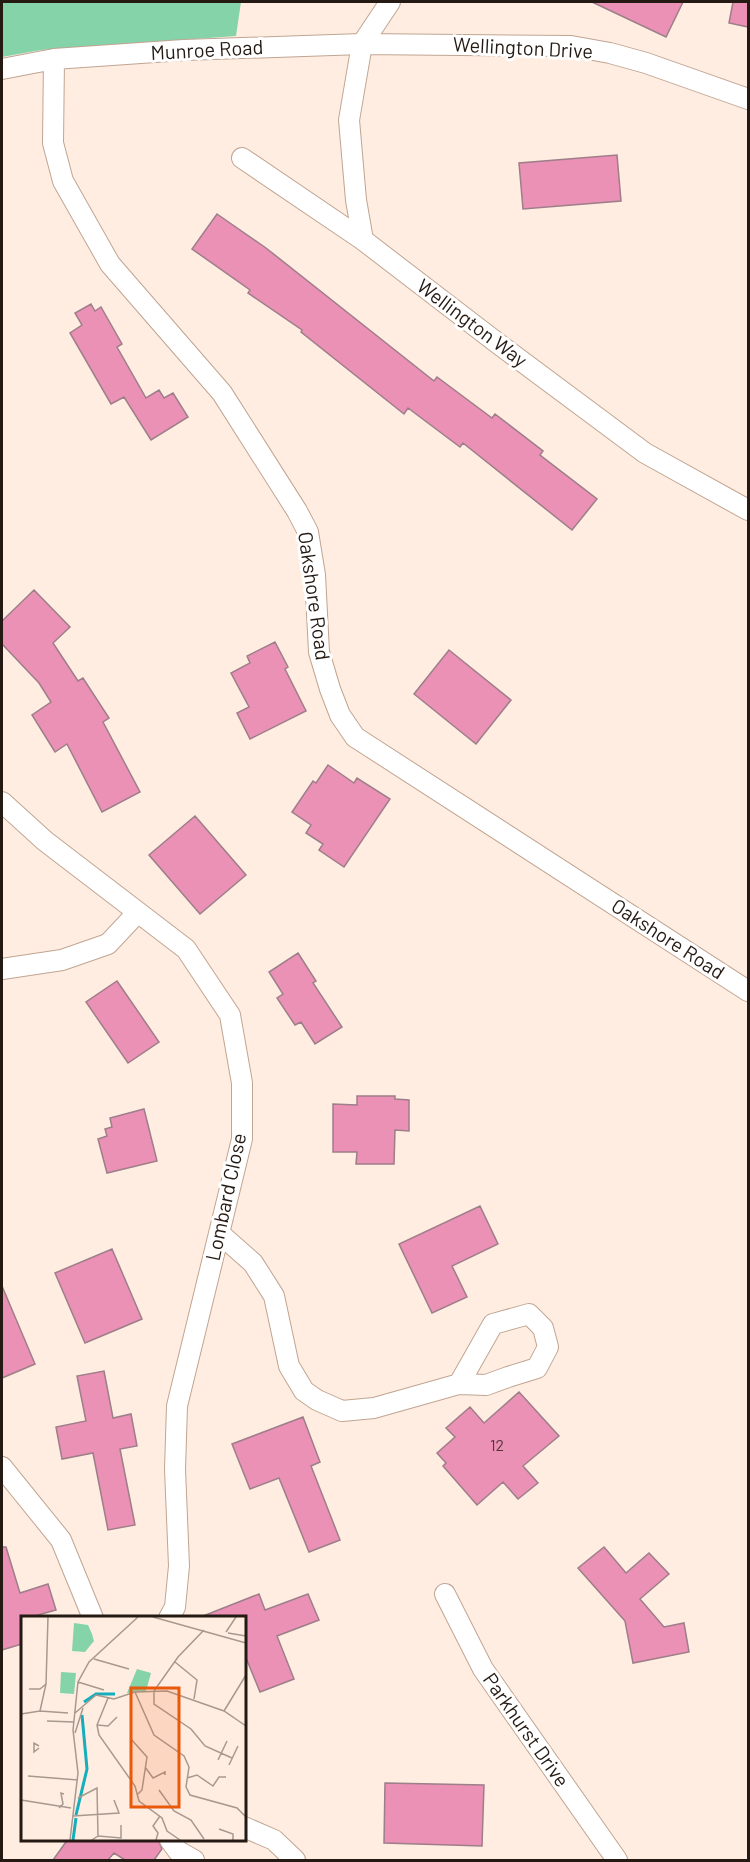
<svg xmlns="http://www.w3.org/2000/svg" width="750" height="1862" font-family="Barlow,sans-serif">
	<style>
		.green { fill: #85d3a9 }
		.building { fill: #ea91b5; stroke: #9d7e89; stroke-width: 1.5 }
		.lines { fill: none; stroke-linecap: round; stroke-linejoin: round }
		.minor-casing { stroke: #c0a592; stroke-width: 22 }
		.minor { stroke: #fff; stroke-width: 20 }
		.labels { text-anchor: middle; stroke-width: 6; stroke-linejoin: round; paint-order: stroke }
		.number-label { font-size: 16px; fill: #56383c }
		.street-label { font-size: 20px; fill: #241a13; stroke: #fff }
		.inset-river { fill: none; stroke: #16aebd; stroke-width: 3 }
		.inset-road { fill: none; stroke: #a7998f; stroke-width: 1.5 }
		.view { fill: #e8590c; fill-opacity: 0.15; stroke: #e8590c; stroke-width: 3 }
		.inset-edge { fill: none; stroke: #241a13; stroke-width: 3 }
	</style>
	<rect width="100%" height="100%" fill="#ffede1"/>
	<path class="green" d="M2 2H241L236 36 41 50 2 57Z"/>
	<path class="building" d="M592 2H683L666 37Z
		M733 2H748V27L729 23Z
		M617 155 621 201 523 209 519 163Z
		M217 214 266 248 434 381 437 377 492 418 495 414 543 451 540 455 597 499 572 530 463 443 460 447 408 408 404 414 301 332 302 330 248 293 250 290 192 249Z
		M91 304 95 311 101 307 122 344 117 347 146 398 159 390 164 398 173 393 188 417 151 440 124 397 111 404 70 333 82 325 75 313Z
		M34 590 70 627 53 643 78 681 83 678 109 718 103 722 140 792 102 812 67 744 55 752 32 715 51 702 39 683 2 644V621Z
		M275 642 288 667 285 669 306 711 250 739 237 713 249 707 231 673 250 663 247 656Z
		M449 650 511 700 476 744 414 694Z
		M328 765 354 783 357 778 390 799 344 867 319 850 323 844 306 833 311 825 292 812 313 781 316 783Z
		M195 816 246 875 200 914 149 855Z
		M298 953 316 981 313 983 342 1027 315 1044 301 1022 295 1025 277 998 283 994 269 972Z
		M117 981 159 1042 128 1063 86 1002Z
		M357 1096H395V1099L409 1100V1131L395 1130 394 1164H356L357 1152H333V1104L357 1105Z
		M144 1109 157 1161 107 1173 98 1139 107 1136 105 1129 112 1127 110 1118Z
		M480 1206 498 1244 452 1266 467 1297 432 1313 399 1244Z
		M112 1249 142 1319 85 1343 55 1273Z
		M2 1286 35 1364 2 1378Z
		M104 1371 113 1418 131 1414 137 1446 120 1449 135 1525 108 1530 93 1453 62 1459 56 1427 86 1421 77 1376Z
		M519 1392 559 1436 523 1466 538 1483 518 1499 503 1482 477 1505 443 1466 446 1463 437 1453 455 1437 446 1428 470 1407 484 1423Z
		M303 1417 320 1462 311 1466 340 1540 309 1552 279 1478 250 1489 232 1444Z
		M2 1547H6L20 1593 48 1584 56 1610 31 1617H22V1644L2 1650Z
		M604 1547 626 1573 649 1553 669 1574 640 1599 664 1627 684 1623 689 1652 633 1663 625 1621 578 1568Z
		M259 1594 265 1610 308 1594 319 1620 277 1636 294 1679 260 1692 244 1653V1617H203V1616Z
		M385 1783 484 1785 482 1846 384 1843Z
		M68 1839H158L162 1849 154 1860H125L114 1853 108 1860H53Z"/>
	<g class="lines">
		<defs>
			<path id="minor" d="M390 2 362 44 349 120 356 200 363 240 496 342 645 453 748 510
				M54 59 53 143 63 181 110 264 222 393 297 511 308 532 315 575 319 652 330 689 340 715 355 737 748 991
				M2 69 54 59 184 50 362 44 571 46 610 53 646 63 748 99
				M242 158 363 240
				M2 802 45 841 186 949 230 1015 242 1083V1139L177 1406 175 1469 179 1566 175 1607 169 1618
				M2 969 62 960 108 944 138 912
				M219 1233 253 1263 274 1296 289 1366 304 1391 317 1400 342 1411 374 1408 459 1384 493 1324 529 1314 543 1328 548 1347 537 1368 508 1377 486 1385 459 1384
				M2 1467 61 1540 93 1618
				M445 1594 483 1669 617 1860
				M244 1827 274 1840 295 1860
				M170 1840 178 1851 194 1860"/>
		</defs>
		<use href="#minor" class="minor-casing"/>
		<use href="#minor" class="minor"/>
	</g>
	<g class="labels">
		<g class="number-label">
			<text x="497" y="1451">12</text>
		</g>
		<g class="street-label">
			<text transform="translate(523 48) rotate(3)" y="7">Wellington Drive</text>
			<text transform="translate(207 50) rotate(-3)" y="7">Munroe Road</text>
			<text transform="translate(472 323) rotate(37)" y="7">Wellington Way</text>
			<text transform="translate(314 596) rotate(82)" y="7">Oakshore Road</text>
			<text transform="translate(668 939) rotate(33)" y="7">Oakshore Road</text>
			<text transform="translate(226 1197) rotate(-78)" y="7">Lombard Close</text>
			<text transform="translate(526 1730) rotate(55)" y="7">Parkhurst Drive</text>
		</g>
	</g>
	<g transform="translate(21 1616)">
		<rect width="225" height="225" fill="#ffede1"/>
		<path d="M53 7 67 9 71 18 73 25 64 36 51 35ZM116 53 130 57 125 75 106 77ZM40 56 55 57 53 78 39 77Z" fill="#85d3a9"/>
		<path class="inset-river" d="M63 86 75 78H94M55 199 66 153 61 99M52 224 55 202"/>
		<path class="inset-road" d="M132 1 225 27M205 16 215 1M207 17 225 20M73 43 108 53M154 46 176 64 173 83M57 66 83 74M8 73H19L25 68M133 75V88L170 113 184 130 211 142M133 75 157 41 183 14M114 76 133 119 163 140 168 151 165 171 169 179 216 192 225 201M87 82 76 109 78 119 114 170 118 185 141 202 146 215 159 224M19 95 25 68 27 1M203 95 225 59M54 97 75 79 93 83 114 76 146 75 203 95 225 110M0 98 19 95 47 97M26 105 53 106M76 109 87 110 96 101M54 117 62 92M110 123 126 141 121 174 117 178M18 130 13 127V136L18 132M197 144 206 125M208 149 217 130M124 151 132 162 144 156V159M7 160 57 164M166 162 176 159 192 170 198 161H205M138 174 153 195 170 204 183 223M57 182 76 172 77 220M0 184 50 192M38 192 42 188 40 177 43 178M52 200 98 197 93 184M198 213 212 218V224M49 224 57 157 52 114 57 66 68 46 117 1M71 224 77 220 100 222V209M135 224 137 217 132 210 139 200"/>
		<path class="view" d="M110 72H158V191H110Z"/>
		<rect width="225" height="225" class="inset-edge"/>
	</g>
	<rect width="750" height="1862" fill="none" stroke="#241a13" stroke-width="6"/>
</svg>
